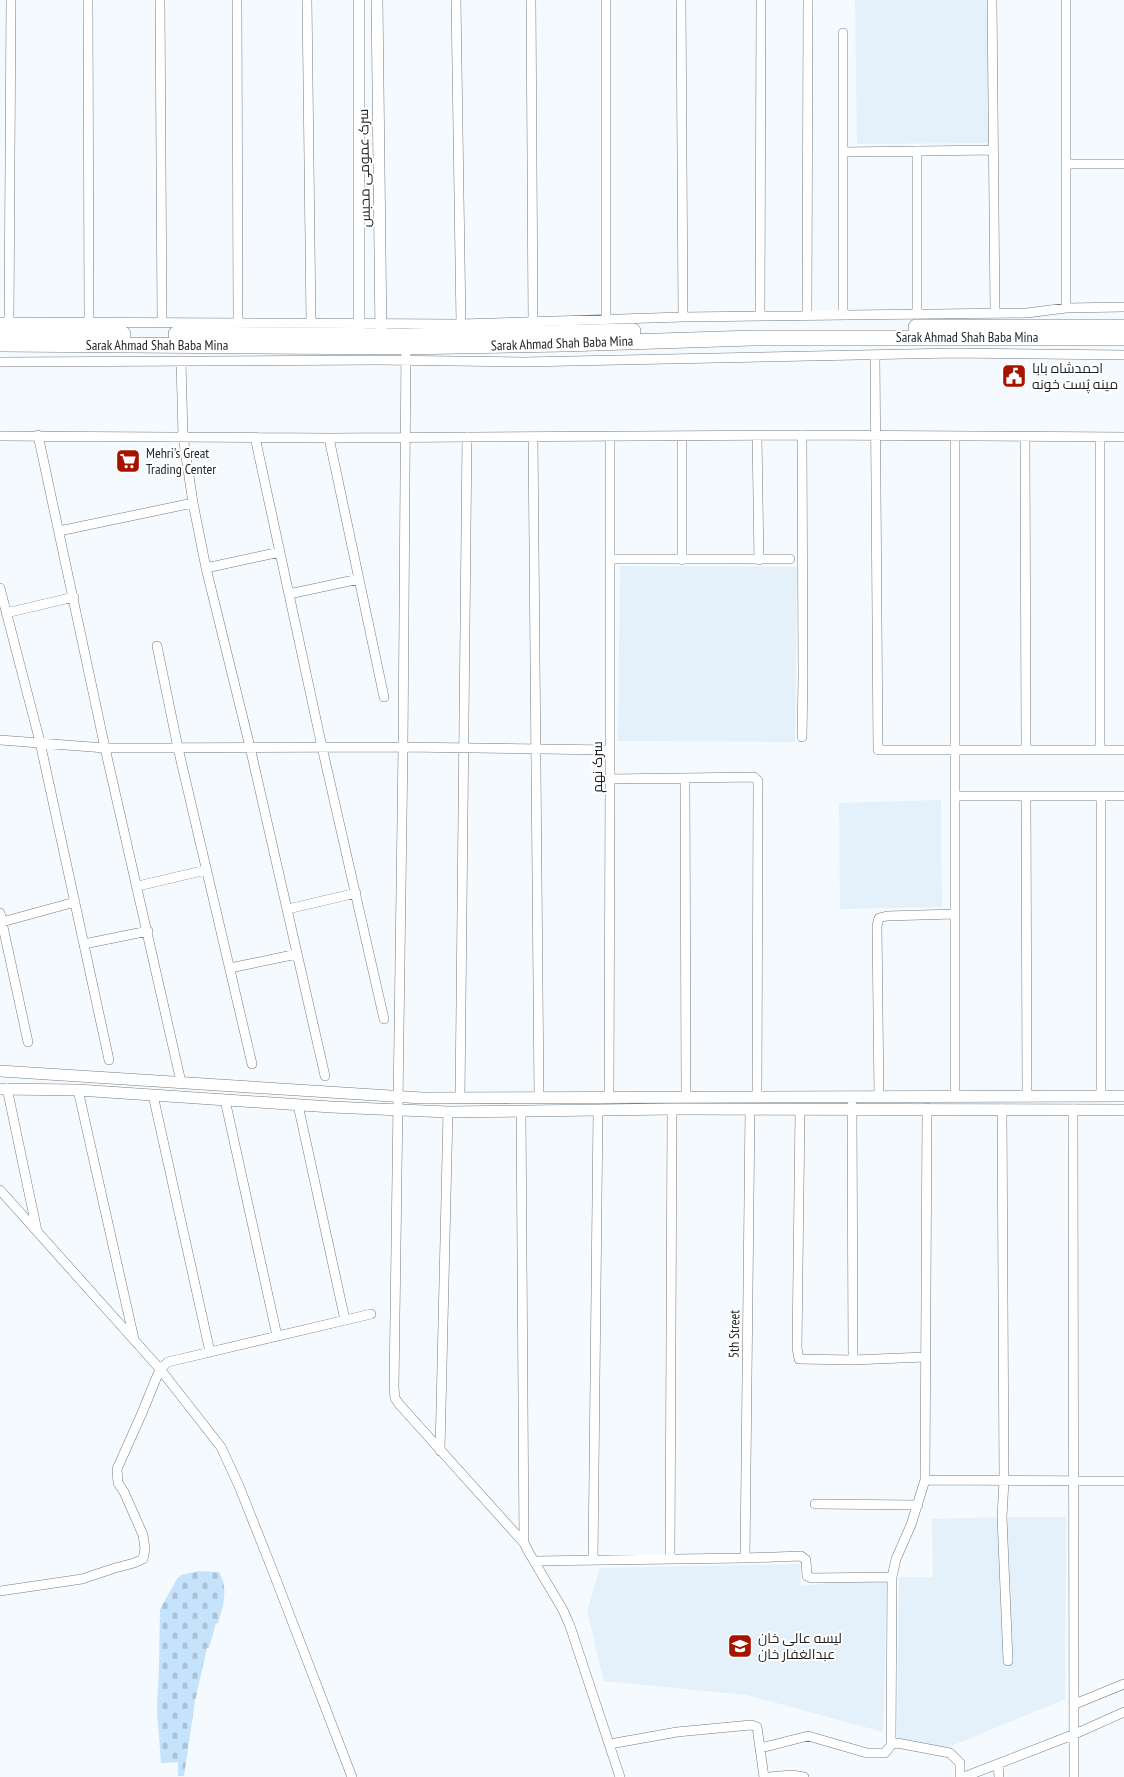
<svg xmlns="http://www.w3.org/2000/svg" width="1124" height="1777" font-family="'PT Sans Narrow',Cairo,sans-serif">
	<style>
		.built { fill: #e4f0fa }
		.cemetery { fill: url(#cemetery-stones) }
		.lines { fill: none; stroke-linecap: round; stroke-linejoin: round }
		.street-casing { stroke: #757c82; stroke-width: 10 }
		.secondary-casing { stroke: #757c82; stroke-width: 12 }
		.highway-casing { stroke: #757c82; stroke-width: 16 }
		.street { stroke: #fff; stroke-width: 9 }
		.secondary { stroke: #fff; stroke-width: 11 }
		.highway { stroke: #fff; stroke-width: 15 }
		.labels { text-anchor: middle; stroke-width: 4; stroke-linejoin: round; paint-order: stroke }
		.street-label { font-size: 14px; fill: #1f2224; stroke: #fff }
		.poi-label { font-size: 14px; fill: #1f2224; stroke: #fff; text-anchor: start }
	</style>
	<defs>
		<pattern id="cemetery-stones" width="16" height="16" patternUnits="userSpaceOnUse" patternTransform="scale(1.25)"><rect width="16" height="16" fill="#c5e3fb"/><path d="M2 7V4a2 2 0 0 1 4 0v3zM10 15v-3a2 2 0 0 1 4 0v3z" fill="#a9c2d7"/></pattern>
	</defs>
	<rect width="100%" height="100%" fill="#f4fafe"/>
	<path class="built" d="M855 0H987L989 143 857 144Z
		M620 566 797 567 795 742 618 741Z
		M941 800 942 907 840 909 839 803Z
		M1002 1517H1066L1065 1699 939 1751 897 1740 899 1577H933L932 1519Z
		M800 1564 801 1586 887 1577 883 1732 747 1695 604 1681 587 1611 600 1568Z"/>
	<path class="cemetery" d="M199 1571 219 1572C229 1590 223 1605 218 1624L216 1623 209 1648H207L195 1701 184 1776H178V1762L161 1763 157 1710 159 1667 160 1609 177 1579 181 1575Z"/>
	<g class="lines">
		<defs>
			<path id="street" d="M88 0 89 321
				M160 0 162 322
				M237 0 238 322
				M307 0 311 322
				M456 0 461 324
				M531 0 533 323
				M606 0V319
				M681 0 683 317
				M992 0 995 313
				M917 151V314
				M843 152 993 150
				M1066 164H1124
				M1066 308V0
				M807 315 808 0
				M843 315V33
				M760 316 761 0
				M0 322 461 324 683 317 1027 313 1066 308 1124 307
				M9 322 11 0
				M406 344 403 747 394 1388 395 1398 399 1404 524 1543 528 1551 563 1610 570 1626 620 1777
				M875 355 878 750H1124
				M181 361 183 436 193 503 206 568 250 747 325 1076
				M0 362 378 360 523 362 954 353 1124 355
				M38 435 105 748 181 1082
				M0 436 329 438 802 435 1124 437
				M757 436 759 560
				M255 437 322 747 384 1019
				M533 437 539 1097
				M682 437V560
				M955 437V1096
				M1025 437 1026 749
				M1100 437V750
				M329 438 384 697
				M59 531 193 503
				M611 559H790
				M206 568 280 552
				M0 588 40 742 109 1060
				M289 594 359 579
				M6 613 74 597
				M157 646 178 748 252 1064
				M802 737 803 678 802 435
				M0 740 105 748 403 747 610 750
				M610 779 754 777 758 781 757 1097
				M685 779 686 1097
				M955 796H1124
				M1026 796 1027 1096
				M1101 796V1096
				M138 886 206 870
				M288 909 356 893
				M0 913 28 1042
				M2 922 75 902
				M84 944 148 931
				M230 968 297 954
				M7 1088 37 1231
				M78 1090 134 1339
				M153 1095 210 1352
				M609 1097 610 779V437
				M879 1097 877 926 879 918 887 916 955 914
				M460 1098 467 437
				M225 1100 277 1336
				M298 1105 345 1320
				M852 1105 853 1360
				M1002 1109 1004 1481 1002 1517 1008 1661
				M1073 1109 1074 1777
				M800 1110 797 1348 799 1359 853 1360 925 1357
				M521 1111 524 1543
				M0 1190 160 1369 221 1447 239 1486 272 1569 352 1777
				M440 1451 448 1112
				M925 1480 1124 1481
				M815 1504 918 1505
				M745 1558 750 1109
				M670 1559 672 1109
				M593 1560 598 1111
				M534 1561 745 1558 801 1556 806 1560 807 1576 812 1578 892 1577 896 1559 911 1525 925 1480 927 1108
				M892 1577 891 1745 897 1743 950 1753 960 1763V1777
				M0 1591 82 1579 115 1568 134 1563 143 1559 145 1549 143 1535 124 1492 118 1483 117 1469 142 1413 160 1369 168 1362 371 1314
				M1075 1704 1124 1684
				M610 1744 677 1732 751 1725 757 1727 764 1777
				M761 1748 808 1736 867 1753H885L891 1745
				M998 1764 999 1777
				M769 1777 792 1775 804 1777
				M964 1777 1075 1734 1124 1712"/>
			<path id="secondary" d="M359 0V336
				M377 0 381 336
				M0 1071 422 1098 1124 1096
				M0 1089 78 1090 331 1107 448 1112 672 1109 1124 1110"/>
			<path id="highway" d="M916 327H1124
				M0 333 123 334
				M176 334 405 336 633 331
				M0 344 406 347 564 344 753 338H1124"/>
		</defs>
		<use href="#street" class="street-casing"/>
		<use href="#secondary" class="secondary-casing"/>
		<use href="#highway" class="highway-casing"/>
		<use href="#street" class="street"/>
		<use href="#secondary" class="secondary"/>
		<use href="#highway" class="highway"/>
	</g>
	<defs>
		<symbol id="civic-square" viewBox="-11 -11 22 22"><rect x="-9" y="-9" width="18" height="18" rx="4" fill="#a61400" stroke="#fff"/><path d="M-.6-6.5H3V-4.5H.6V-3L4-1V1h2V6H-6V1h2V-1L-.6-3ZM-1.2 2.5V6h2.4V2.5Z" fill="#fff"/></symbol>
		<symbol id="supermarket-square" viewBox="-11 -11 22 22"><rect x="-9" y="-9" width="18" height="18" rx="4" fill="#a61400" stroke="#fff"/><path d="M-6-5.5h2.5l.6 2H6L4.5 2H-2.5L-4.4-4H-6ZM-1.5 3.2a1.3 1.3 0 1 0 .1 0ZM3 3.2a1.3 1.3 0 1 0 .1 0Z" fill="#fff"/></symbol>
		<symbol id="school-square" viewBox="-11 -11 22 22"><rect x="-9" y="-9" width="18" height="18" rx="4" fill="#a61400" stroke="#fff"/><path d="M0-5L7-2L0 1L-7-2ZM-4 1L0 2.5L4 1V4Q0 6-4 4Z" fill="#fff"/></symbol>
	</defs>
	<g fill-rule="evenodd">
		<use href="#civic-square" x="1000" y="362" width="28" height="28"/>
		<use href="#supermarket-square" x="114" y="447" width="28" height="28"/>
		<use href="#school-square" x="726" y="1632" width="28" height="28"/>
	</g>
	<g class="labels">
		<g class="street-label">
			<text transform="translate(364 168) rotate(-91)" y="5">سرک عمومی محبس</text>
			<text x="967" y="342">Sarak Ahmad Shah Baba Mina</text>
			<text transform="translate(562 343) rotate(-2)" y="5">Sarak Ahmad Shah Baba Mina</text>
			<text x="157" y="350">Sarak Ahmad Shah Baba Mina</text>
			<text transform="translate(597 767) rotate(-90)" y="5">سرک نهم</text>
			<text transform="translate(734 1334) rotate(-89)" y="5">5th Street</text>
		</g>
		<g class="poi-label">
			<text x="1032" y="373">احمدشاه بابا<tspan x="1032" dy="16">مینه پُست خونه</tspan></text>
			<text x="146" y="458">Mehri's Great<tspan x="146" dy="16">Trading Center</tspan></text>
			<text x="758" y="1643">لیسه عالی خان<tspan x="758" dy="16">عبدالغفار خان</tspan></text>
		</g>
	</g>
</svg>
